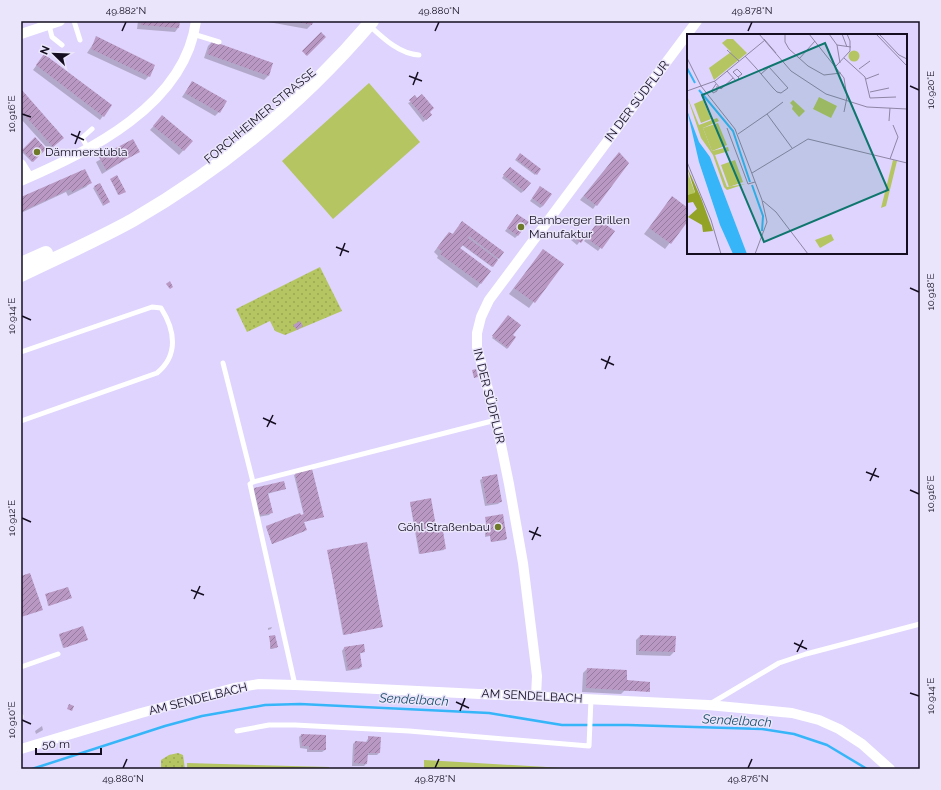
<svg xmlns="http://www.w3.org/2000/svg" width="941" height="790" font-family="Raleway,sans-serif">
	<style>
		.grass { fill: url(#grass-dots) }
		.park { fill: #b4c562 }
		.shadow { fill: #0003 }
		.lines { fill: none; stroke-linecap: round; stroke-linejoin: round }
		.stream { stroke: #36b5f9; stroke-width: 2.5 }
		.building { fill: url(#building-hatch) }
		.lane { stroke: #fff; stroke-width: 5 }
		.street { stroke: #fff; stroke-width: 10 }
		.secondary { stroke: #fff; stroke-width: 14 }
		.ticks { fill: none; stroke: #140e20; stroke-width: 1.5 }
		.poi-dot { fill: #6e7a27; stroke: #eae5fa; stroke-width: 1.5 }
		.labels { text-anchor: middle; stroke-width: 3; stroke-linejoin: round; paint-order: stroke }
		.street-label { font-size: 12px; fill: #140e20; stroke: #eae5fa }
		.poi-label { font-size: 12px; fill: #140e20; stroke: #eae5fa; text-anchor: start }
		.water-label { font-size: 13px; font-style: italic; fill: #1f506c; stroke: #eae5fa }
		.inset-river { fill: none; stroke: #36b5f9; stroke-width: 2 }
		.inset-road { fill: none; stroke: #8e85a5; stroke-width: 1 }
		.view { fill: #0f766e; fill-opacity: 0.15; stroke: #0f766e; stroke-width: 2 }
		.inset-edge { fill: none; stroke: #140e20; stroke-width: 2 }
		.neatline { fill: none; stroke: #140e20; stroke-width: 1.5 }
		.ticks-label { font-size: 10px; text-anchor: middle; fill: #140e20 }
	</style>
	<defs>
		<pattern id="grass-dots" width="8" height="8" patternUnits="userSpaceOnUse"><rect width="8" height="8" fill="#b4c562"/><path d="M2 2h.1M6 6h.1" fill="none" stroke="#9aa855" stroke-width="1.8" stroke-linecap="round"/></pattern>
		<pattern id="building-hatch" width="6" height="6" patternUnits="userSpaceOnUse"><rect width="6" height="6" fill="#b999c4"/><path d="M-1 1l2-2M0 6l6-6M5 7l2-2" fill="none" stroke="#957b9f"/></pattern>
	</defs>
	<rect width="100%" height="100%" fill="#dfd4fd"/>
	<path class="grass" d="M320 267 342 311 285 335 275 331 270 321 247 332 236 309Z
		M178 753 183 755 185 769H161V760L169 755Z"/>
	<path class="park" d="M369 83 420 142 333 219 282 161Z
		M424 760 564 768V769H424Z
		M187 763 329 767V769H187Z"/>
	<path class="shadow" d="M138 21H179L178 28 175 32 137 29Z
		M263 21H312L311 25 307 29Z
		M97 38 149 76 145 80 87 53Z
		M212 42 272 64 268 76 264 80 204 58 208 46Z
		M41 59 103 116 100 120 33 70Z
		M192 82 219 112 215 116 182 97Z
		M21 91 63 137 49 150 21 119Z
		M417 99 431 115 423 122 408 103Z
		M159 120 192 141 179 155 150 130Z
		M35 139 45 149 32 162 22 152Z
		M133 140 139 151 102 174 96 162Z
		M520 154 540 169 535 175 515 160Z
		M615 157 596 205 593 209 580 200Z
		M507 171 524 191 521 193 502 178Z
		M111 180 124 192 118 195Z
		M90 183 86 187 68 196 66 192 21 213V199Z
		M100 184 108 203 103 206 93 188Z
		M538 190 543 206 540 208 530 201Z
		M672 197 688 209V219L665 249 644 234Z
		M515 218 518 235 515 238 505 231Z
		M597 224 613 232 598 251 584 241Z
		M458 227 499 258 492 267 462 245 459 248 490 271 477 288 437 258 438 256 434 252 445 237 449 233 452 235Z
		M576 232 585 235 577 245 571 240Z
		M543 250 562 264 529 308 509 294Z
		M508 316 512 335 515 338 507 349 492 338Z
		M312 470 323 517 303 522 305 531 272 544 266 527 300 514 301 516H304L294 475Z
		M483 478 501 501 498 504 485 506 480 480Z
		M254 489H285L267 494 272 512 269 515 258 517 252 491Z
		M410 503 436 533 444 550 419 554Z
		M486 518 506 539 505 540 491 542 490 536 485 537Z
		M328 551 382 627H381L343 635Z
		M46 595 71 598 48 606Z
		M272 627 271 629 268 630V628Z
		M59 635 86 640 63 648Z
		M640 636 674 652 670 656 636 655V640Z
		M270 637 277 647 276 648 270 649Z
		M344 648 364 652 359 654 361 667 359 669 346 671 342 651Z
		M587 669 626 683 649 691H624L621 694 582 692 583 673Z
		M42 726 43 730 36 734 35 731Z
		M301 735 325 750 322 752H307V749L300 748 299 737Z
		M369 737 379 753 377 755H367L366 764 364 766H352L353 744 355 742H366Z"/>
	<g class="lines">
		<path class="stream" d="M32 769 165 726 202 716 265 705 300 704 489 713 562 725H628L762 729 794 734 827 745 867 769"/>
	</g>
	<path class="building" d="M141 21H180L179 28 141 25Z
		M292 21H313L312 25Z
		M321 32 326 37 307 56 302 51Z
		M96 36 155 65 150 77 91 49Z
		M212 41 273 63 269 76 207 54Z
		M44 54 112 105 104 117 36 65Z
		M192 81 227 101 220 113 185 93Z
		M21 89 64 138 53 147 21 111Z
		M422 94 434 108 430 112 432 115 426 120 409 100 415 95 417 98Z
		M162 115 193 141 184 151 153 126Z
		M35 137 46 149 33 162 22 150Z
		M133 139 140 152 106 170 99 157Z
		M619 152 629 163 597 206 584 196Z
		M520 153 541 169 537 175 516 159Z
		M510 167 531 183 524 191 503 175Z
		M85 169 92 183 72 192 70 189 21 212V197Z
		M117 175 126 192 119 195 110 179Z
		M100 183 110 202 104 205 94 186Z
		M540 186 552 194 543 206 532 198Z
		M672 196 688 208V221L671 244 649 228Z
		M517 214 529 222 518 236 507 228Z
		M599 220 615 231 602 249 586 238Z
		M462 221 504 252 499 259 469 236 468 238 498 260 493 267 463 245 460 248 491 271 481 284 440 254 442 251 437 248 449 232 453 234Z
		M578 229 587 235 581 243 572 237Z
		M543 249 564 264 535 303 514 288Z
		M170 281 173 287 170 289 166 284Z
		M508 315 521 325 513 335 516 337 508 348 492 336Z
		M300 321 303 326 297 330 293 325Z
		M476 369 478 377 474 378 472 370Z
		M312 469 324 517 304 522 307 530 272 544 266 526 300 513 301 515 304 514 295 473Z
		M497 474 502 502 487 504 482 477Z
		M284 481 286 489 268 493 273 513 260 515 254 488Z
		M431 498 437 532 443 531 446 549 420 554 410 502Z
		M503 514 507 539 491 542 490 535 486 536 485 528H487L485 517Z
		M367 542 383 627 344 635 327 550Z
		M30 573 43 610 21 617V576Z
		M68 587 72 598 49 606 45 594Z
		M83 626 88 640 64 648 59 634Z
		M275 635 278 647 271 649 269 636Z
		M640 635 676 636 675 652 639 651Z
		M364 644 365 652 360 653 362 667 348 670 344 647Z
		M587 668 627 670V680L650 682V692L586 688Z
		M69 704 74 706 72 711 67 709Z
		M301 734 326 735V750H309V746H302Z
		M368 736 381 737 380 753H368L367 764 354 763 355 741 368 742Z"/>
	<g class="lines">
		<path class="lane" d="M74 21 80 40
			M49 25 52 37 62 45
			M370 26C384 39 400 54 419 55
			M193 34 219 42
			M88 148 82 138 92 129
			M21 352 152 307 161 308C175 330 179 355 157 373L21 421
			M223 363 253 482 496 420
			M253 482 250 484 295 685
			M21 667 58 654
			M710 704 779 663 806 654 920 624
			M21 716V717
			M237 731 269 725H295L409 731 589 746 591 699"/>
		<path class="street" d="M21 34 60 21
			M21 164 29 177
			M21 181C90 151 185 105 196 21
			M536 697 537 676 523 563 509 484 496 420 477 347V333L481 317 489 300 697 21
			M21 749 141 713 234 688 259 684 295 685 708 705 792 713 819 720 839 729 862 744 890 769"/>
		<path class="secondary" d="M21 264 46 253
			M21 275C58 257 97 240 133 220 223 168 305 100 372 21"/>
	</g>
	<path class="ticks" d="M122 31 126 22M435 31 439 22M748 31 752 22M409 76 422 81M413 85 418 72M910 86 919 90M22 114 31 117M71 134 84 140M75 144 80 131M336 247 349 252M340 256 345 243M910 288 919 292M22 316 31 320M601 359 614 365M605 369 610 356M263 418 276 424M267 427 273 415M866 472 879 477M870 481 876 468M910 490 919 494M22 518 31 522M529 531 541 536M532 540 538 527M191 590 204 595M194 599 200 586M794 643 807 649M797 652 803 640M910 693 919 696M456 702 469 708M460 711 465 698M22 720 31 724M123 768 127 759M435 768 439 759M748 768 752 759"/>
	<g class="poi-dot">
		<circle cx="37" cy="152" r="4"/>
		<circle cx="521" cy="227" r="4"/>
		<circle cx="498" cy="527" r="4"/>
	</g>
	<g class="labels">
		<g class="street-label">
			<text transform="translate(637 101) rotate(-53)" y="4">IN DER SÜDFLUR</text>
			<text transform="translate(260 116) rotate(-40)" y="4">FORCHHEIMER STRASSE</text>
			<text transform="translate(489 396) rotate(76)" y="4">IN DER SÜDFLUR</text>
			<text transform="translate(532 696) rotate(3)" y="4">AM SENDELBACH</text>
			<text transform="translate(198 699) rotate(-14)" y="4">AM SENDELBACH</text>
		</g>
		<g class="poi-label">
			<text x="45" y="156">Dämmerstübla</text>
			<text x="529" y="224">Bamberger Brillen<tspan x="529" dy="14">Manufaktur</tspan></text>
			<text x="490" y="531" text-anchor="end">Göhl Straßenbau</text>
		</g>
		<g class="water-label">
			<text transform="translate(414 699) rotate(3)" y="5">Sendelbach</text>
			<text transform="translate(737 720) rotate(3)" y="5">Sendelbach</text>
		</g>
	</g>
	<g transform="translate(687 34)">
		<rect width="220" height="220" fill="#dfd4fd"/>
		<path d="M40 5H46L60 19 27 46 22 34 44 18 35 9ZM0 62 12 91 30 84 32 87 16 94 25 117 41 113 42 117 28 121 40 153 58 150 40 156 37 153 26 121 14 104ZM106 66 118 77 112 83 105 75 106 72 103 69ZM206 126 210 127 199 172 194 174ZM144 200 147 206 133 214 128 206Z" fill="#b4c562"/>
		<path d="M0 133 14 164 26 197 16 198 15 191 1 183 10 175 6 168 0 169V161L8 158Z" fill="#92a325"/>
		<path d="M161.5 22a5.5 5.5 0 1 1 11 0a5.5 5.5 0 1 1-11 0ZM132 63 150 72 144 84 126 75ZM16 66 24 85 14 89 7 70ZM31 89 40 111 25 117 16 94ZM48 126 56 148 42 153 34 131ZM0 137 8 159 0 161Z" fill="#b4c562"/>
		<path d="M0 76 12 108 23 123 60 220H46L33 191 12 128Z" fill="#36b5f9"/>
		<path class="inset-river" d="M0 34 8 49M12 56 46 97 63 148M65 151 76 182 75 197"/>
		<path class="inset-road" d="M22 0H51M72 0 104 37 139 60 180 73 220 75M98 0V8L102 15 121 32 137 41 154 39M122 0 157 44 160 63 157 78M142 0 150 11 164 13M155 0 160 13M189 0 220 32M192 0 212 21 220 25M77 5 89 19M150 11 153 29M40 16 52 27M58 22 69 34 86 54 90 58 94 59 101 54 82 33 74 40M0 24 14 52 48 95 75 166 80 188 68 220M157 24 178 43 183 64 209 63M112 25 128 7M149 32 163 17V7L160 0M172 35 183 27M40 37 49 47 52 44 46 38M46 38 50 35 55 40 51 43M179 45 192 40M27 47 34 55 46 44M29 50 25 56 26 59 30 57V52M0 57 28 47 78 6M183 58 202 54M96 68 80 80 105 114M202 87 203 74M40 94 61 150 68 148M51 100 80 80M203 125 211 103 206 91M0 128 24 186 34 220M65 139 121 105 220 129M76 167 89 178 121 220"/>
		<path class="view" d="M138 9 201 156 77 208 15 61Z"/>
		<rect width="220" height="220" class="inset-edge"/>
	</g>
	<rect width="941" height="790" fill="none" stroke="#eae5fa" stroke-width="44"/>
	<g transform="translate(54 54) rotate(293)" stroke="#eae5fa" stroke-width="3" paint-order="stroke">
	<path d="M0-3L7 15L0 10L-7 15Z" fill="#140e20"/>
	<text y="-6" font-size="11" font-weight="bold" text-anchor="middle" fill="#140e20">N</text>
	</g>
	<path d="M36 748v6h65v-6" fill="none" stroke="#140e20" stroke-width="2"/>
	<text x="42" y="748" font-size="12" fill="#140e20" stroke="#eae5fa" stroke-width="3" paint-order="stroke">50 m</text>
	<rect x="22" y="22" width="897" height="746" class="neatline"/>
	<g class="ticks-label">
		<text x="126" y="14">49.882°N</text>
		<text x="439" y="14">49.880°N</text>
		<text x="752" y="14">49.878°N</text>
		<text transform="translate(930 90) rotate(-90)" y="4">10.920°E</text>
		<text transform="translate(11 114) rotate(-90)" y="4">10.916°E</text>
		<text transform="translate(930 292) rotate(-90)" y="4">10.918°E</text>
		<text transform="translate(11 316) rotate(-90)" y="4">10.914°E</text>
		<text transform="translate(930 494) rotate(-90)" y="4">10.916°E</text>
		<text transform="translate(11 518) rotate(-90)" y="4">10.912°E</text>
		<text transform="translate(930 696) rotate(-90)" y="4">10.914°E</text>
		<text transform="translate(11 720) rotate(-90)" y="4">10.910°E</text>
		<text x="123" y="782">49.880°N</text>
		<text x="435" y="782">49.878°N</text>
		<text x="748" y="782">49.876°N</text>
	</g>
</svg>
